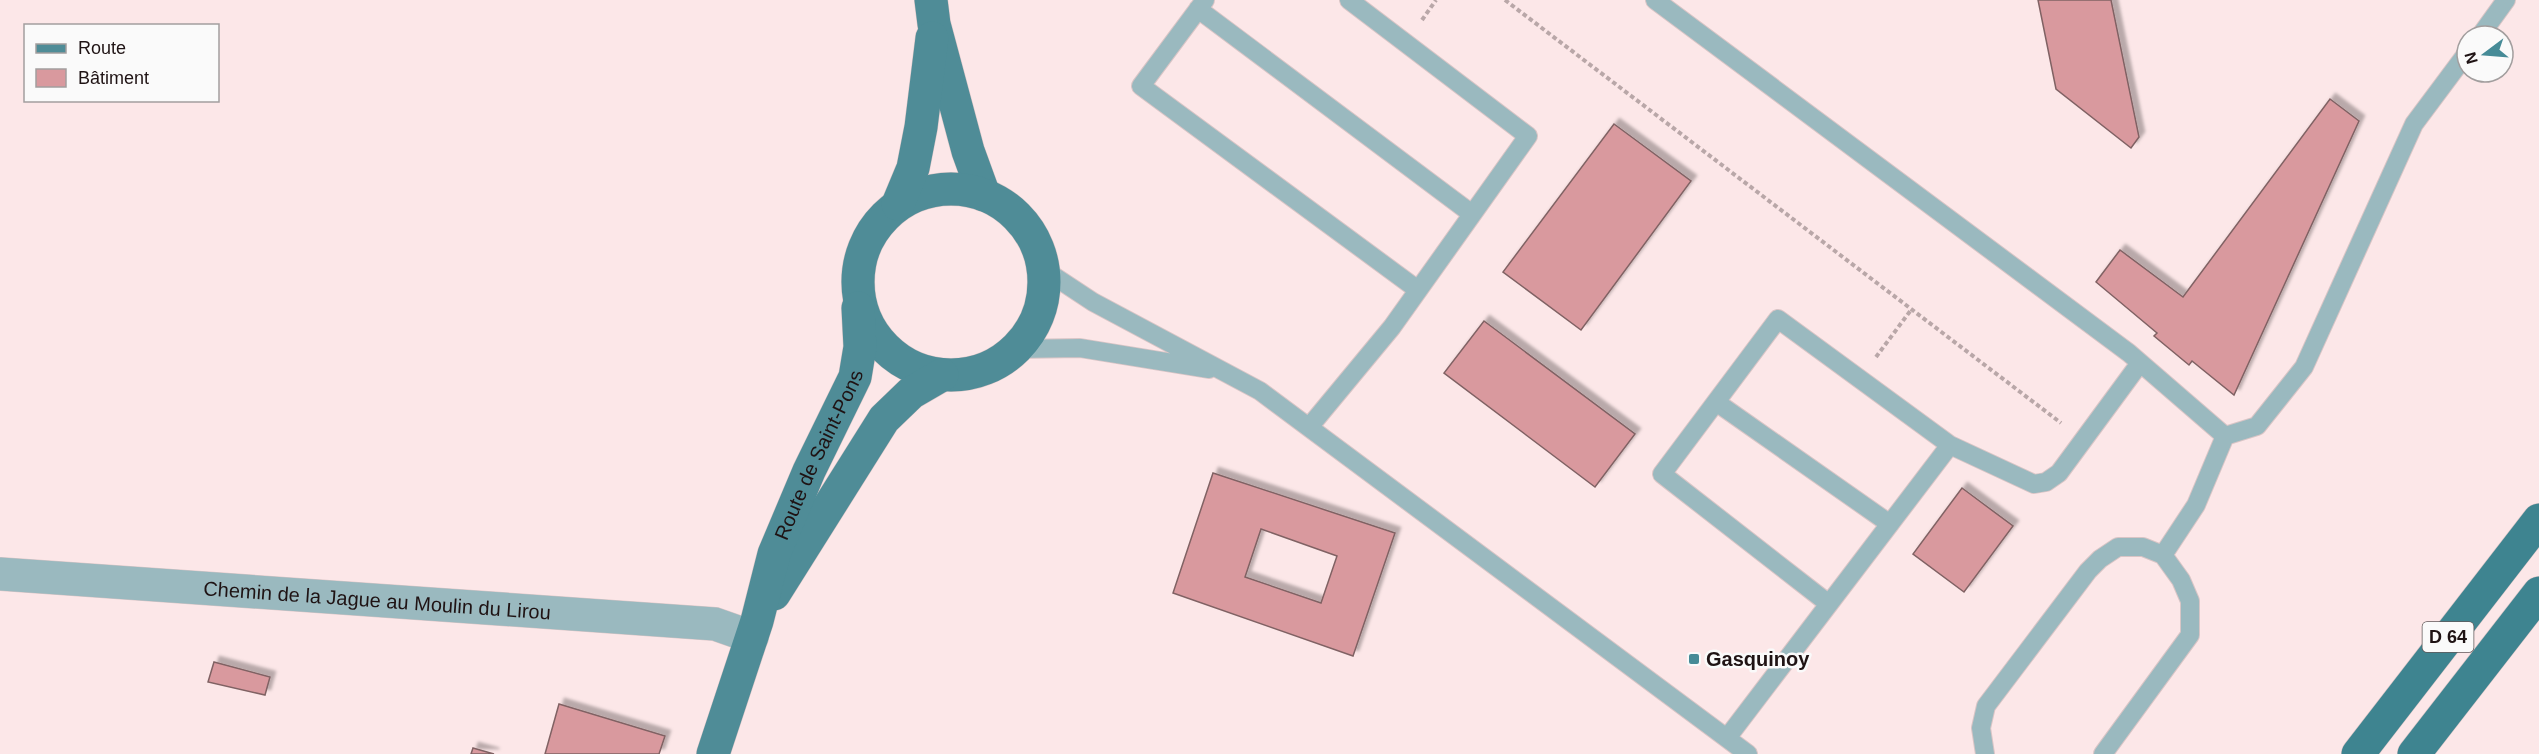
<svg xmlns="http://www.w3.org/2000/svg" width="2539" height="754" font-family="Helvetica,sans-serif">
	<style>
		.building { fill: #d9999e; stroke: #806264; stroke-width: 1.5; fill-rule: evenodd; filter: url(#shadow) }
		.lines { fill: none; stroke-linecap: round; stroke-linejoin: round }
		.service-casing { stroke: #d9c5c6; stroke-width: 20 }
		.minor-casing { stroke: #d9c5c6; stroke-width: 34 }
		.primary-casing { stroke: #d9c5c6; stroke-width: 34 }
		.trunk-casing { stroke: #d9c5c6; stroke-width: 34 }
		.path { stroke: #b9a7a8; stroke-width: 4; stroke-dasharray: 4.5 3; stroke-linecap: butt }
		.service { stroke: #9ab9bf; stroke-width: 18 }
		.minor { stroke: #9ab9bf; stroke-width: 33 }
		.primary { stroke: #4f8c97; stroke-width: 33 }
		.trunk { stroke: #3e8490; stroke-width: 33 }
		.poi-dot { fill: #468b97; stroke: #fafafa; stroke-width: 2 }
		.labels { text-anchor: middle; stroke-width: 5; stroke-linejoin: round; paint-order: stroke }
		.shield { fill: #fafafa; stroke: #615859; stroke-width: 1.5 }
		.shield-label { font-size: 18px; font-weight: bold; fill: #1f1314 }
		.street-label { font-size: 20px; fill: #1f1314; stroke: #fafafa }
		.poi-label { font-size: 20px; font-weight: bold; fill: #1f1314; stroke: #fafafa; text-anchor: start }
	</style>
	<defs>
		<filter id="shadow"><feDropShadow dx="5.5" dy="-5.5" stdDeviation="1.5" flood-color="#0004"/></filter>
	</defs>
	<rect width="100%" height="100%" fill="#fce7e8"/>
	<path class="building" d="M2038 0H2111L2139 137 2131 148 2056 89Z
		M2330 99 2359 121 2234 395 2192 361 2189 365 2154 336 2157 333 2096 282 2120 250 2183 297Z
		M1614 124 1691 181 1581 330 1503 272Z
		M1484 321 1635 434 1595 487 1444 373Z
		M1213 473 1395 533 1353 656 1173 593ZM1261 529 1337 556 1321 603 1245 577Z
		M1962 488 2013 526 1964 592 1913 554Z
		M214 662 270 677 265 695 208 682Z
		M559 704 665 736 659 754H545Z
		M473 748 494 754H471Z"/>
	<g class="lines">
		<defs>
			<path id="service" d="M1205 0 1141 86 1418 290
				M1655 0 2129 353 2225 436
				M1198 9 1472 214
				M2480 36 2506 0
				M1043 269 1093 302 1260 391 1748 754
				M1016 349 1080 348 1209 369
				M1716 402 1890 524
				M1310 426 1392 327 1528 136 1349 0
				M1950 445 2034 484 2046 482 2059 473 2140 363
				M2163 555 2196 505 2225 436 2257 426 2304 367 2414 124 2467 53
				M1727 738 1950 445 1778 319 1662 474 1829 604
				M1985 754 1981 728 1986 706 2088 571 2100 559 2118 547H2143L2163 555 2181 580 2190 601V635L2103 754"/>
			<g id="minor">
				<path id="s1" d="M0 574 715 624 752 637"/>
			</g>
			<g id="primary">
				<path d="M931 0 934 24 968 151 984 195"/>
				<circle cx="951" cy="282" r="93"/>
				<path d="M898 204 913 168 921 127 932 38"/>
				<path d="M774 594 884 419 911 393 942 375"/>
				<path id="s2" d="M713 754 757 621 774 554 809 471 855 377 860 347 858 308"/>
			</g>
			<path id="trunk" d="M2358 754 2539 520
				M2414 754 2539 593"/>
		</defs>
		<use href="#service" class="service-casing"/>
		<use href="#minor" class="minor-casing"/>
		<use href="#primary" class="primary-casing"/>
		<use href="#trunk" class="trunk-casing"/>
		<path class="path" d="M1505 0 2061 423
			M1422 20 1436 0
			M1876 357 1911 310"/>
		<use href="#service" class="service"/>
		<use href="#minor" class="minor"/>
		<use href="#primary" class="primary"/>
		<use href="#trunk" class="trunk"/>
	</g>
	<rect class="poi-dot" x="1688" y="653" width="12" height="12" rx="3"/>
	<g class="labels">
		<rect class="shield" x="2422.5" y="622" width="51" height="30" rx="4.5"/>
		<g class="shield-label">
			<text x="2448" y="643">D 64</text>
		</g>
		<g class="street-label">
			<text dy="7" stroke="none"><textPath href="#s2" startOffset="318">Route de Saint-Pons</textPath></text>
			<text dy="7" stroke="none"><textPath href="#s1" startOffset="378">Chemin de la Jague au Moulin du Lirou</textPath></text>
		</g>
		<g class="poi-label">
			<text x="1706" y="666">Gasquinoy</text>
		</g>
	</g>
	<rect x="24" y="24" width="195" height="78" fill="#fafafa" stroke="#a29e9e" stroke-width="1.5"/>
	<rect x="36" y="44" width="30" height="9" fill="#4f8c97" stroke="#a29e9e" stroke-width="1.5"/>
	<text x="78" y="54" font-size="18" fill="#1f1314">Route</text>
	<rect x="36" y="69" width="30" height="18" fill="#d9999e" stroke="#a29e9e" stroke-width="1.5"/>
	<text x="78" y="84" font-size="18" fill="#1f1314">Bâtiment</text>
	<g transform="translate(2485 54) rotate(254)"><circle r="28" fill="#fafafa" stroke="#a29e9e" stroke-width="1.5"/>
	<path d="M0-4.5L10 22L0 15L-10 22Z" fill="#468b97"/>
	<text y="-9" font-size="16" font-weight="bold" text-anchor="middle" fill="#1f1314">N</text>
	</g>
</svg>
